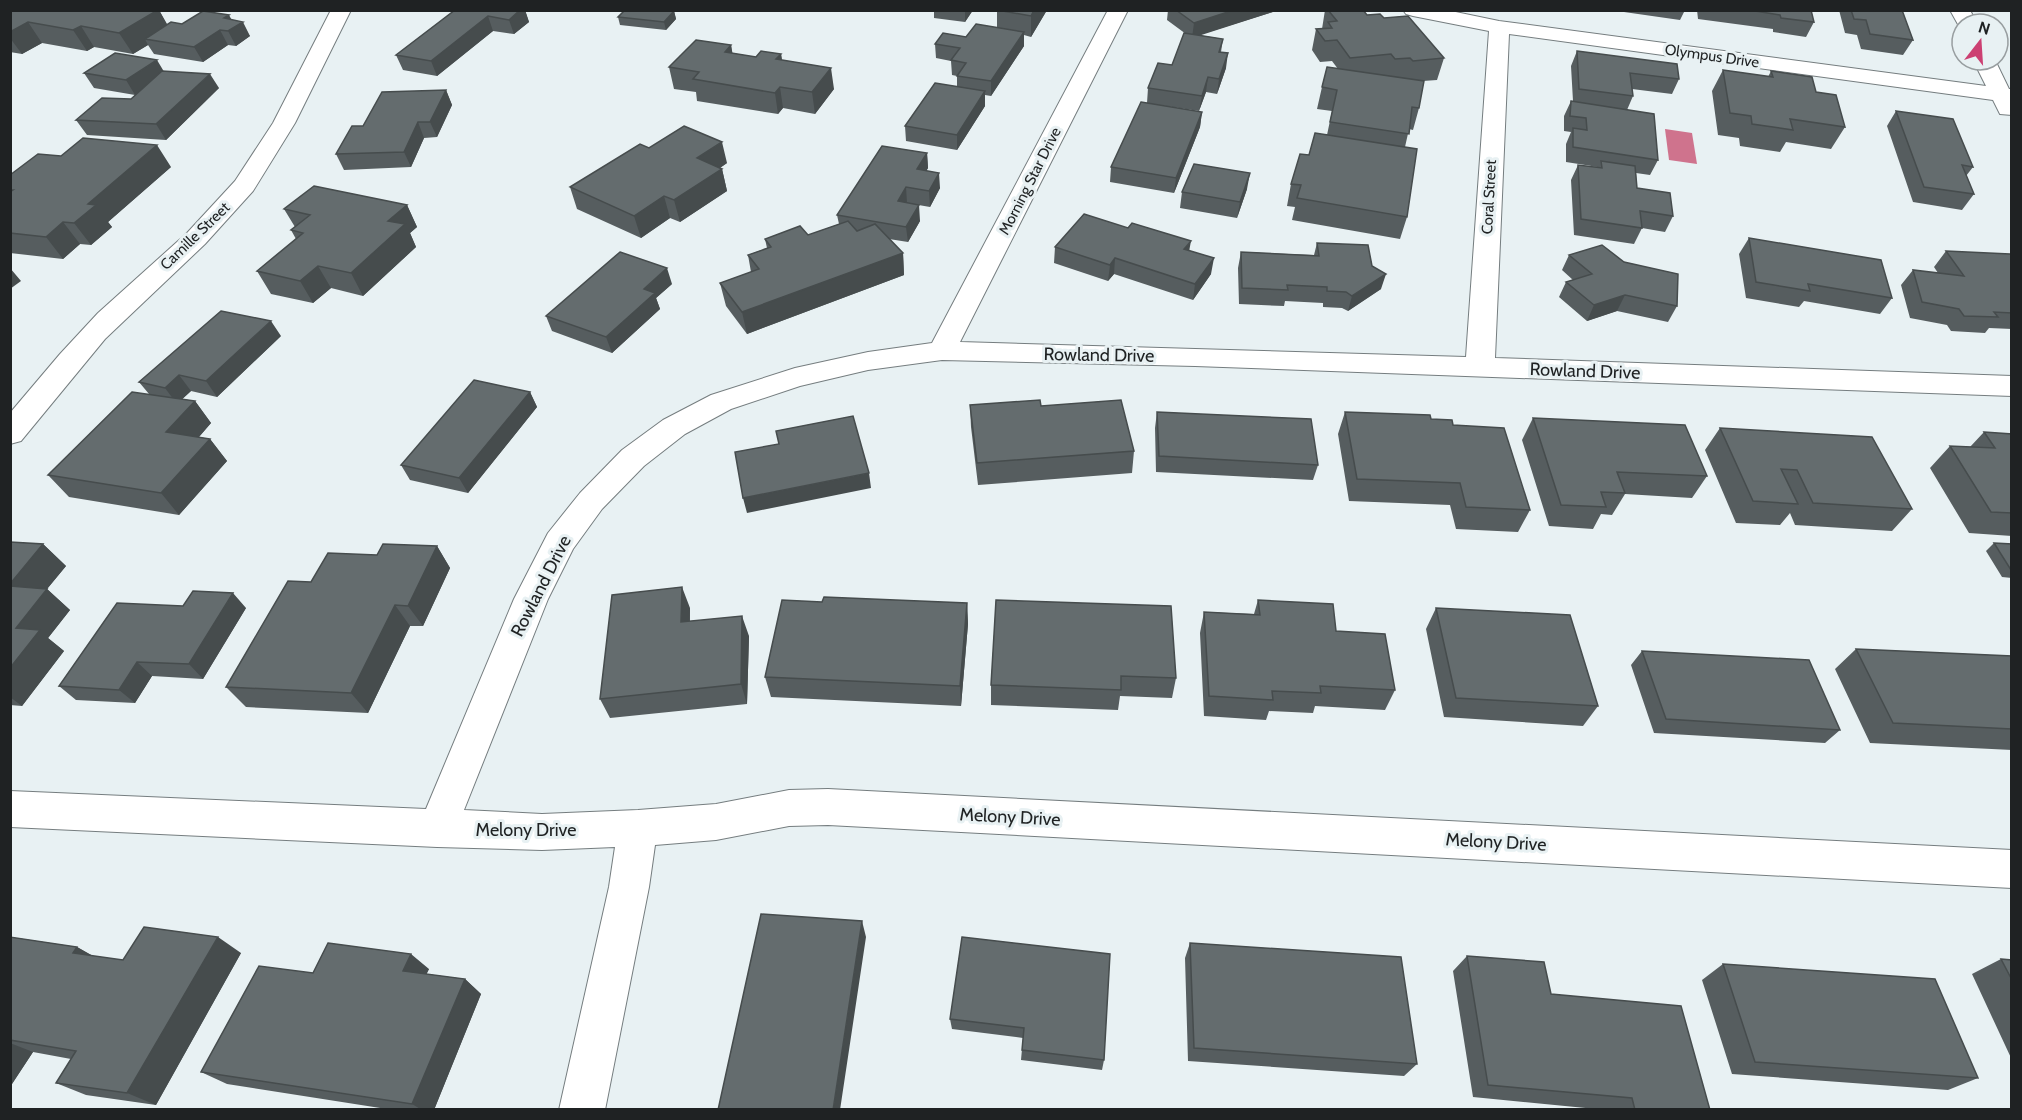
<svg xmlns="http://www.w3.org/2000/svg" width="2022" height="1120" font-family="Cabin,sans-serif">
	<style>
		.water { fill: #cf738d }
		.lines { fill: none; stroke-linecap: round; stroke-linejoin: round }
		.street-casing { stroke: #757d7f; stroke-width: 2 }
		.street { fill: #fff; fill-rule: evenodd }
		.wall { fill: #565d5f }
		.shaded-wall { fill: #464c4d }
		.building { fill: #646c6e; stroke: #464c4d; stroke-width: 1.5 }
		.labels { text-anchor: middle; stroke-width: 6; stroke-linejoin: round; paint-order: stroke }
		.far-street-label { font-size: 15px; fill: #1f2223; stroke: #e8f1f3 }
		.street-label { font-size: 18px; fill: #1f2223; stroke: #e8f1f3 }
	</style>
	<rect width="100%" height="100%" fill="#e8f1f3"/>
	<path class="water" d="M1665 129 1692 133 1697 164 1669 160Z"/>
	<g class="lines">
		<defs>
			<path id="street" d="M331 10H351L295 123 253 191 205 244 105 339 21 441 10 444V413L60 354 98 313 187 233 235 181 273 123Z
				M1108 10H1128L960 342 1466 357 1489 31 1413 16 1406 14 1403 10H1446L1499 21 1986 86 1973 60H1995L2009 89H2012V115L2000 114 1993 100 1509 34 1495 358 2012 376V396L1195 366 942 360 868 370 800 386 731 409 685 434 644 466 602 509 573 549 548 599 464 810 542 814 638 810 716 804 789 790 828 789 2012 850V888L828 825 789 826 716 840 655 845 649 887 605 1110H559L609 887 615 847 542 850 437 847 10 827V791L426 809 514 599 548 533 580 493 622 450 663 420 711 395 795 368 868 352 932 343Z
				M1950 10H1970L1977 24H1962V29L1960 28Z"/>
		</defs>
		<use href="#street" class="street-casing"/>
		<use href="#street" class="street"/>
	</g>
	<path class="wall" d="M10 10H159L167 25 232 20 250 36 236 46 228 45 203 62 154 54 148 45 133 54 94 47 87 51 42 43 22 54 10 52Z
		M455 10H525L529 22 514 34 493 31 437 76 403 70 396 55Z
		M934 10H973L965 22 934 18Z
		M997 10H1047L1031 37 1024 35V46L991 96 985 95V106L957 150 906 141 905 126 957 87V76L952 75 951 61 936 58 935 44 966 37 997 27Z
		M1168 10H1279L1199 35 1223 39 1221 52 1226 68 1217 94 1206 92 1199 111 1159 105 1202 112 1200 127 1174 193 1110 182 1111 167 1147 103 1148 88 1172 65 1186 34 1167 20Z
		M1325 10H1363L1367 15 1384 18 1444 58 1437 80 1423 81 1419 108 1413 130 1409 129 1405 147 1407 217 1400 239 1292 220 1295 207 1287 206 1291 184 1309 155 1327 135 1332 111 1317 109 1322 87 1338 69 1332 61 1320 62 1312 50 1316 29H1322Z
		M1610 10H1685L1680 20Z
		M1697 10H1811L1814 22 1806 37 1773 32V29L1698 19Z
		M1839 10H1902L1913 40 1903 55 1861 49 1857 35 1845 33Z
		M674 11 676 19 666 30 620 25 618 17Z
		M731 45 732 53 756 57 781 54 782 60 834 89 815 114 783 108 778 114 697 101 696 92 674 89 669 67Z
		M1577 51 1679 79 1672 94 1632 89 1633 96 1627 110 1658 160 1650 175 1636 173 1637 188 1673 216 1665 232 1642 228 1634 244 1574 235 1571 180 1578 165 1598 167 1566 162V144L1571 132 1564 131V116L1571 101H1573L1571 66Z
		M1723 70 1768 77 1771 71 1816 92 1845 127 1831 149 1786 142 1780 152 1740 146 1739 138 1718 135 1712 91Z
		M163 71 219 88 166 140 87 135 76 120 131 99 135 95 94 88 84 73Z
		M446 90 452 105 437 137 424 138 411 167 344 170 336 154Z
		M1896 111 1973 167 1966 176 1974 194 1962 210 1913 202 1887 126Z
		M649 148 727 163 720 168 722 169 727 191 680 222 670 218 641 238 577 209 570 187Z
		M927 153 928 168 926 171 940 188 930 207 907 203 920 221 908 242 889 239 903 253 904 275 747 334 726 306 720 283 751 272 748 255 767 248 765 239 808 235 839 224 837 215Z
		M171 167 108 222 112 227 91 245 80 244 63 259 10 253V175Z
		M1247 189 1237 218 1180 208 1182 192Z
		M407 205 417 227 410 233 416 247 363 296 331 288 313 303 271 294 257 271 296 239 291 230 295 227 284 209Z
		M1128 228 1189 251 1211 274 1193 300 1114 274 1108 281 1054 263 1055 247Z
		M1749 238 1892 298 1880 314 1804 301 1799 307 1746 298 1739 254Z
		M1317 243 1372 266 1381 289 1348 311 1342 308 1323 307V303L1285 301 1284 306 1239 304 1238 268 1241 252 1314 255Z
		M1946 251 2012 255V329L1989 328 1985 333 1951 331 1947 325 1910 318 1901 285 1913 270 1938 273 1934 267Z
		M1569 255 1677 306 1668 322 1617 311 1587 321 1559 297 1566 282 1573 280 1562 270Z
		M672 284 656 298 660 309 612 353 552 331 546 316Z
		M281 336 217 397 191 391 182 399 195 401 211 423 199 437 210 439 227 461 179 515 69 497 48 475 149 394 139 382Z
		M530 392 537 407 468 493 410 480 401 465Z
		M970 405 1041 406 1134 451 1132 473 978 485 971 427Z
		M1157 412 1318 465 1313 480 1156 472 1155 428Z
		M1345 412 1431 419 1453 425 1530 510 1518 532 1456 529 1450 505 1349 501 1338 434Z
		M1533 418 1707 476 1692 498 1625 494 1612 515 1601 514 1593 529 1549 526 1522 440Z
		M1720 428 1912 509 1892 531 1795 525 1790 513 1780 525 1736 523 1705 450Z
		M1984 432 2012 434V536L1969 533 1930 468 1950 446 1970 447Z
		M10 542 43 544 66 566 47 589 70 610 48 638 64 651 22 706 10 705Z
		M1994 543 2012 544V578L2002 577 1986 551Z
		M437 546 450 568 423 626H410L368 713 246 707 226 687 377 555Z
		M996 600 1176 678 1172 698 1120 696 1118 710 991 705V685Z
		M1258 600 1336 631 1395 690 1385 710 1315 706 1313 713 1269 711 1266 720 1204 716 1200 633 1204 612 1254 614Z
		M822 602 967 603 968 624 961 706 771 697 765 677Z
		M183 606 246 608 203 679 152 676 135 703 76 700 59 686Z
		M690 608V621L749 636 747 704 610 718 600 699Z
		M1436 608 1598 706 1583 726 1444 717 1426 629Z
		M1856 649 2012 656V750L1870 743 1835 669Z
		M1642 651 1840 730 1825 743 1654 733 1631 665Z
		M10 937 77 947 93 956 123 960 241 953 156 1105 86 1095 56 1083 71 1059 33 1052 10 1087Z
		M962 937 1104 1060 1102 1070 1021 1060 1023 1038 952 1029 950 1019Z
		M1190 943 1417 1064 1404 1076 1188 1061 1185 958Z
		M1467 956 1551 994 1710 1110H1606L1473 1097 1453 971Z
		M2001 959 2012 960V1060L1972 974Z
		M1723 964 1978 1078 1948 1090 1732 1074 1702 980Z
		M429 969 426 974 465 979 481 994 434 1110H393L227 1084 201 1072 313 973Z"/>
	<path class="shaded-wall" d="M159 10 171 31 145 39 148 45 133 54 119 33Z
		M520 10H525L529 22 514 34 509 20Z
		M965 10H973L965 22Z
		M1034 10H1047L1031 37V16Z
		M1234 10H1279L1192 38 1194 23Z
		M674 11 676 19 666 30 664 22Z
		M229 15 235 26 243 22 250 36 236 46 228 31 224 18Z
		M488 16 493 31 437 76 431 61Z
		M28 22 42 43 22 54 10 38V32Z
		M81 26 94 47 87 51 73 30Z
		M220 30 228 45 203 62 194 47Z
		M1024 32V46L991 96V81Z
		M731 45 735 67 725 52Z
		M1228 53 1226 68 1217 94 1219 79Z
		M781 54 784 75 776 59Z
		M157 60 166 75 135 95 126 80Z
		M831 68 834 89 815 114 812 92Z
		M210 74 219 88 166 140 156 124Z
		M1208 77 1206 92 1199 111 1202 96Z
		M780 87 783 108 778 114 775 93Z
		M446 90 452 105 437 137 430 122Z
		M985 91V106L957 150V135Z
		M1202 112 1200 127 1174 193 1176 178Z
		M418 122 424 138 411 167 404 152Z
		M722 142 727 163 702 180 697 158Z
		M157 145 171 167 108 222 112 227 91 245 74 223 88 204Z
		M927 153 928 168 918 185 917 169Z
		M722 169 727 191 680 222 674 200Z
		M939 173 940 188 930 207 929 191Z
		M1250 173 1247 189 1237 218 1240 202Z
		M906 187 907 203 898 201Z
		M664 196 670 218 641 238 634 216Z
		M407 205 417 227 410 233 416 247 363 296 351 273 388 221Z
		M919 205 920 221 908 242 906 227Z
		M63 222 80 244 63 259 46 237Z
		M1191 241 1188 257 1184 249Z
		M903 253 904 275 747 334 742 312Z
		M1115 258 1114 274 1108 281 1110 265Z
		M1214 258 1211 274 1193 300 1195 284Z
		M318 266 331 288 313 303 300 281Z
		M10 268 21 281 10 289Z
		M667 268 672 284 656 298 660 309 612 353 606 337 644 289Z
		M1386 274 1381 289 1348 311 1352 296Z
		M1625 295 1617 311 1587 321 1594 305Z
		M271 321 281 336 217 397 206 381Z
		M179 375 191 391 177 404 165 388Z
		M530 392 537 407 468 493 459 478Z
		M195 401 211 423 184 454 166 432Z
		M210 439 227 461 179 515 161 493Z
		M869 473 871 488 747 513 743 498Z
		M43 544 66 566 47 589 70 610 48 638 64 651 22 706 10 697V668L16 628 10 584Z
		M437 546 450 568 423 626 408 606Z
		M682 587 690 608 689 643 681 622Z
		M233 593 246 608 203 679 189 664Z
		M967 603 968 624 961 706 960 686Z
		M395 605 410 626 368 713 351 693Z
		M742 616 749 636 747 704 741 684Z
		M137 662 152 676 135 703 119 690Z
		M862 921 866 937 840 1110H833Z
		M218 937 241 953 156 1105 127 1093Z
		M77 947 105 963 73 953Z
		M411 954 429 969 421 986 403 971Z
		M465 979 481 994 434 1110H422L412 1104Z
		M10 1043 33 1052 10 1087Z"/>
	<path class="building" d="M10 10H158L119 33 81 26 73 30 28 22 10 32Z
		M455 10H520L509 20 488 16 431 61 396 55Z
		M625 10H666L674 11 664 22 618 17Z
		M997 10H1034L1031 16Z
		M1176 10H1234L1194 23Z
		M1328 10H1363L1367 15 1380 14 1384 18 1408 16 1444 58 1413 61 1410 58 1395 59 1391 54 1350 58 1337 40 1325 41 1316 29 1332 28 1328 22 1337 21Z
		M1749 10H1811L1814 22 1781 18 1780 15Z
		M1851 10H1902L1913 40 1870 34 1866 20 1854 19Z
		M203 11 229 15 224 18 243 22 228 31 220 30 194 47 145 39 171 22 182 24Z
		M976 24 1024 32 991 81 957 76 966 63 951 60 960 48 935 44 943 33 966 37Z
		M1184 33 1223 39 1219 52 1228 53 1219 79 1208 77 1202 96 1148 88 1158 63 1172 65Z
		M696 40 731 45 725 52 756 57 761 51 781 54 776 59 831 68 812 92 780 87 775 93 693 79 699 72 669 67Z
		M1577 51 1677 64 1679 79 1630 73 1633 96 1579 89Z
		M115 53 157 60 126 80 84 73Z
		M1327 67 1424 81 1419 108 1412 107 1409 134 1330 122 1337 90 1322 87Z
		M1723 70 1773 77 1771 71 1812 77 1816 92 1836 95 1845 127 1790 119 1793 130 1752 124 1751 116 1730 113Z
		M162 71 210 74 156 124 76 120 102 98 131 99Z
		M935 83 985 91 957 135 905 126Z
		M446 90 430 122H418L404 152 336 154 352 126H363L382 92Z
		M1571 101 1654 114 1658 160 1573 147V128L1587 130 1586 118 1570 116Z
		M1141 102 1202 112 1176 178 1111 167Z
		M1896 111 1953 119 1973 167 1962 165 1974 194 1924 187Z
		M684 126 722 142 697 158 722 169 674 200 664 196 634 216 570 187 640 144 649 148Z
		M1315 133 1417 149 1407 217 1297 198 1301 185 1291 184 1300 154 1309 155Z
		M83 138 157 145 88 204 96 205 74 223 63 222 46 237 10 233V192L13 190H10V175L38 154 61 156Z
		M882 146 927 153 917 169 939 173 929 191 906 187 898 201 919 205 906 227 837 215Z
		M1601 161 1635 166 1637 188 1670 193 1673 216 1640 211 1642 228 1581 219 1578 165 1602 168Z
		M1194 164 1250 173 1240 202 1182 192Z
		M314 186 407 205 388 221 405 224 351 273 318 266 300 281 257 271 303 233 291 230 310 215 284 209Z
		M1084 214 1128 228 1132 223 1191 241 1184 249 1214 258 1195 284 1115 258 1110 265 1055 247Z
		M848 221 857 231 875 224 903 253 742 312 720 283 759 269 748 255 771 247 765 239 800 226 808 235Z
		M1749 238 1881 260 1892 298 1808 284 1810 291 1756 282Z
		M1317 243 1368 245 1372 266 1386 274 1352 296 1346 292 1327 291V287L1287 285 1288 290 1242 288 1241 252 1319 256Z
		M1602 245 1624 262 1678 274 1677 306 1625 295 1594 305 1566 282 1592 274 1569 255Z
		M1946 251 2010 254 2012 255V313L1994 312 1998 317 1964 316 1959 309 1922 302 1913 270 1964 276Z
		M620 252 667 268 644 289 655 293 606 337 546 316Z
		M221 311 271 321 206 381 179 375 165 388 139 382Z
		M474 380 530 392 459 478 401 465Z
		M132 392 195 401 166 432 210 439 161 493 48 475Z
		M1040 400 1041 406 1121 400 1134 451 977 463 970 405Z
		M1157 412 1311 419 1318 465 1159 456Z
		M1345 412 1430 415 1431 419 1452 420 1453 425 1504 428 1530 510 1466 507 1460 483 1357 479Z
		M853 416 869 473 743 498 735 452 779 444 776 431Z
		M1533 418 1685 425 1707 476 1617 472 1625 493 1601 492 1606 507 1561 505Z
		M1720 428 1872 437 1912 509 1813 503 1797 470 1781 469 1798 504 1753 501Z
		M1984 432 2012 434V513L1991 512 1950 446 1995 448Z
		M10 542 43 544 10 584Z
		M1994 543 2012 544V570H2011Z
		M383 544 437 546 408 606 395 605 351 693 226 687 288 581 311 582 328 553 377 555Z
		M10 586 47 589 16 628 40 630 10 668Z
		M682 587 681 622 742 616 741 684 600 699 612 595Z
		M193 591 233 593 189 664 137 662 119 690 59 686 117 603 183 606Z
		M824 597 967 603 960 686 765 677 782 600 822 602Z
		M996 600 1171 606 1176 678 1121 676V690L991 685Z
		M1258 600 1333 604 1336 631 1385 634 1395 690 1320 686 1321 693 1272 691 1273 700 1209 696 1204 612 1260 615Z
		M1436 608 1570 615 1598 706 1456 698Z
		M1856 649 2012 656V729L1893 723Z
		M1642 651 1809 660 1840 730 1666 719Z
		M761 914 862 921 833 1110H718Z
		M144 927 218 937 127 1093 56 1083 76 1051 10 1040V937L77 947 73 953 123 960Z
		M962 937 1110 954 1104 1060 1022 1050 1024 1028 950 1019Z
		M328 943 411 954 403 971 465 979 412 1104 201 1072 259 966 313 973Z
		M1190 943 1401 957 1417 1064 1194 1048Z
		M1467 956 1544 962 1551 994 1681 1006 1710 1110H1635L1632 1098 1488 1085Z
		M2001 959 2012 960V980Z
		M1723 964 1935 979 1978 1078 1755 1062Z"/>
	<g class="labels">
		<g class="far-street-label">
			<text transform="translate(1712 56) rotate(8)" y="5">Olympus Drive</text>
			<text transform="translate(1030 181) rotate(-63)" y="5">Morning Star Drive</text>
			<text transform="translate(1489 197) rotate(-87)" y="5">Coral Street</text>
			<text transform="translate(195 236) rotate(-44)" y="5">Camille Street</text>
		</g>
		<g class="street-label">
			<text transform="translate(1099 355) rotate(1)" y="6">Rowland Drive</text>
			<text transform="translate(1585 371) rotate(2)" y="6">Rowland Drive</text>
			<text transform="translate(541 586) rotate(-63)" y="6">Rowland Drive</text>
			<text transform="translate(1010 817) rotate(3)" y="6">Melony Drive</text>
			<text x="526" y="836">Melony Drive</text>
			<text transform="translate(1496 842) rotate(3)" y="6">Melony Drive</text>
		</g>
	</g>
	<rect width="2022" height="1120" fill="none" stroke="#1f2223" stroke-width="24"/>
	<g transform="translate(1980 42) rotate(17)"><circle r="28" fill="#e8f1f3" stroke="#989ea0" stroke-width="1.5"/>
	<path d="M0-4.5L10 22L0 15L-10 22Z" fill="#cc4072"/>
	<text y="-9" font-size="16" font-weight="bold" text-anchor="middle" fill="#1f2223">N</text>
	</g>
</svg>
